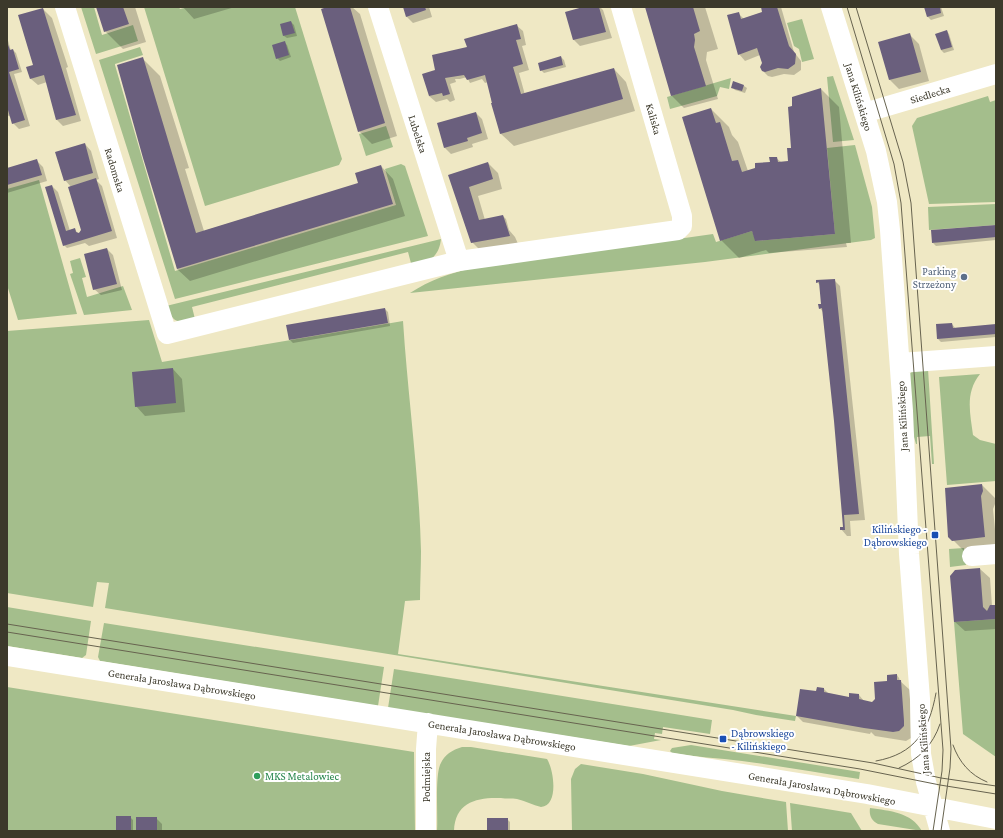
<svg xmlns="http://www.w3.org/2000/svg" width="1003" height="838" font-family="'Crimson Pro',serif">
	<style>
		.green { fill: #a4be8c }
		.shadow { fill: #0003 }
		.building { fill: #6a5f7d }
		.lines { fill: none; stroke-linecap: round; stroke-linejoin: round }
		.minor { stroke: #fff; stroke-width: 20 }
		.tram { stroke: #67634f; stroke-width: 1 }
		.service-dot { fill: #5c6f8a; stroke: #fff; stroke-width: 1.5 }
		.transit-dot { fill: #1a4fb4; stroke: #fff; stroke-width: 1.5 }
		.leisure-dot { fill: #2e9e5b; stroke: #fff; stroke-width: 1.5 }
		.labels { text-anchor: middle; stroke-width: 4; stroke-linejoin: round; paint-order: stroke }
		.street-label { font-size: 11px; fill: #3c392b; stroke: #fff }
		.service-label { font-size: 11px; fill: #4e5e75; stroke: #fff; text-anchor: end }
		.transit-label { font-size: 11px; fill: #164399; stroke: #fff; text-anchor: end }
		.leisure-label { font-size: 11px; fill: #27864d; stroke: #fff; text-anchor: start }
	</style>
	<rect width="100%" height="100%" fill="#efe8c4"/>
	<path class="green" d="M81 7H94L102 35 133 25 138 41 96 54Z
		M144 7H179L180 9 188 7H295L342 159 339 165 205 206Z
		M802 19 814 59 802 62 799 49 794 46 787 23Z
		M140 47 143 55 115 64V65L175 271 396 205 385 169 401 164 405 166 428 236 175 299 99 60Z
		M833 76 854 140 833 142 827 77Z
		M731 78 729 89 720 87 717 96 670 109 667 97Z
		M988 96 990 102 996 100V202L929 204 912 126 917 118Z
		M386 126 393 147 366 156 359 134Z
		M855 145 872 207 875 238 871 240 705 262 410 293C430 280 450 273 473 268L713 234 716 242 752 231 756 241 835 234 827 148Z
		M39 180 77 314 18 320 7 285V189Z
		M996 204V225L929 230 928 207Z
		M441 239C439 258 428 262 412 267L408 252 192 307 195 319C176 322 175 325 166 306Z
		M80 258 86 277 82 278 87 297 123 286 132 310 84 315 70 274 73 273 70 261Z
		M149 320 162 362 403 321C408 398 419 474 421 551 421 568 420 584 420 600L405 601 398 654 796 716 795 721 756 715 733 710 105 608 109 583 97 582 93 607 7 593V331Z
		M928 369 934 464H932L930 436 917 437V444H916L912 430 909 374 913 371Z
		M980 374C965 393 970 412 973 435L980 440 996 444V481L947 485 939 377Z
		M964 548 966 565 950 567 949 549Z
		M7 607 91 621 86 655 82 658 7 646Z
		M996 619V757L963 734 954 622Z
		M104 623 384 667 378 706 100 661 98 657Z
		M394 669 712 720 710 734 663 727 662 734 655 733 654 739 661 740 629 746 388 708Z
		M7 687 414 752 415 831H7Z
		M691 745 860 772 859 779C820 773 781 766 742 761 719 758 695 757 672 753L670 751 672 748Z
		M462 747H471L547 759C554 770 559 806 541 807 533 805 525 801 517 799 512 798 506 799 501 798 477 797 455 802 454 831H437C438 815 435 778 440 765 444 755 452 750 462 747Z
		M581 764 643 774 722 791 786 802 788 831H572L571 779 575 769Z
		M790 803 851 813 862 831H792Z
		M870 808C890 811 911 812 922 831L878 824C871 820 869 815 870 808Z"/>
	<path class="shadow" d="M97 7H135L146 42 123 49 105 31Z
		M183 7H235L194 19Z
		M331 7H352L360 14 397 136 372 144 359 131Z
		M404 7H429L432 17 413 23 407 17Z
		M586 7H600L603 10 612 38 580 46 573 39Z
		M646 7H705L718 49 707 52 706 60 718 99 684 108 672 96Z
		M762 7H781L794 52 801 61V70L794 75 784 74 772 77 768 76 761 69 763 63 760 55 745 61 739 54 738 13 744 19 764 13Z
		M925 7H941L944 16 931 20 928 17Z
		M43 9 52 18 68 67 66 68 81 121 63 126 57 120 47 82 38 85 31 79 34 66Z
		M291 22 294 25 297 36 287 38 284 36Z
		M516 25 523 31 526 45 522 46 529 70 519 73 525 95 614 69 626 82 635 111 514 146 501 134 492 104 488 82 485 83 482 79 470 83 467 77 460 79H455L456 82 450 84 455 100 450 102 447 99 436 102 429 96 436 71 468 48Z
		M947 31 949 34 954 50 944 53 941 50Z
		M909 34 919 44 929 81 899 89 890 80 880 43Z
		M7 37 11 51 13 50 16 53 22 72 14 74 30 126 19 129 13 123 11 117 7 115Z
		M284 42 287 45 291 57 280 61 277 58Z
		M561 57 564 60 566 67 544 73 541 70Z
		M142 58 160 76 189 168 185 169 204 231 359 184 381 166 393 179 405 216 190 281 177 269Z
		M744 86 747 88 745 93 735 90 732 87Z
		M821 89 839 107 851 243H846L847 247 769 253 766 250 739 258 721 240 711 109 729 127 732 135 738 142 748 171 771 163 776 158 781 162H790L793 149Z
		M476 113 482 119 488 139 472 144 473 147 451 154 445 148 438 124Z
		M85 144 91 151 99 179 96 180 102 186 117 238 89 246 85 243 67 248 64 245 52 186 58 192 70 231 75 229 78 234 82 230 71 187 65 180Z
		M36 160 43 167 47 181 7 193V169Z
		M488 163 498 173 502 189 478 196 485 220 503 216 506 219 509 230 515 237 519 246 482 252 472 242 450 175Z
		M996 226V240L936 246 933 243Z
		M107 249 113 255 122 290 101 295 94 289Z
		M834 280 840 286 865 520 850 521 851 536H847L841 529 844 528 835 421 823 312 820 308 822 305 820 285 817 282Z
		M385 309 388 312 390 326 293 343 290 340Z
		M952 324 955 328 996 325V337L941 342 938 339Z
		M173 369 182 379 185 412 145 416 136 406Z
		M982 485 995 498V504L993 509 995 529 996 531V549L966 553 949 536Z
		M980 569 990 578 992 606H996V629L965 631 955 622 952 575Z
		M897 675 899 678 900 681 910 690 911 738 906 741 875 736 871 732 870 734 803 722 797 716 817 692 824 689 829 694 850 698 859 695 864 701 873 703 889 682Z
		M130 817 133 820V831H117Z
		M156 818 162 824V831H137Z
		M507 819 510 822V831H488Z"/>
	<path class="building" d="M96 7H123L129 24 104 32Z
		M327 7H350L385 123 358 132 321 9Z
		M403 7H425L426 10 406 17Z
		M583 7H599L606 32 573 40 565 12Z
		M645 7H693L700 31 694 34 695 40 694 47 706 86 671 96Z
		M761 7H777L789 46 796 54 795 64 788 69 778 68 765 72 762 71 760 67 762 63 757 48 738 55 727 15 739 12 741 19 762 12Z
		M924 7H940L941 13 927 17Z
		M43 8 76 115 56 120 44 75 30 79 26 67 33 65 18 15Z
		M291 21 295 33 283 36 280 24Z
		M517 24 521 39 516 40 523 64 513 67 521 94 614 68 623 99 500 134 491 103H492L485 75 467 80 464 75 445 78 450 94 443 96 442 93 429 96 422 74 435 70 432 55 467 47 464 39Z
		M947 30 952 47 941 50 935 34Z
		M910 33 921 72 889 80 878 42Z
		M285 41 289 55 276 59 272 45Z
		M7 42 10 50 13 49 19 69 9 72 25 120 12 124 8 110H7Z
		M561 56 563 65 540 71 538 63Z
		M143 57 196 233 358 183 355 173 381 165 393 204 177 269 143 158 117 65Z
		M733 81 744 85 742 91 731 88Z
		M821 88 835 234 755 241 752 231 720 241 682 117 711 108 716 123 720 122 732 161 738 160 742 172 755 168V163L770 162 769 157H777L778 162 788 161 787 148H791L788 107 792 106V97Z
		M476 112 482 133 467 138 468 141 444 148 437 123Z
		M85 143 93 173 64 181 55 152Z
		M37 159 42 175 7 185V168Z
		M488 162 493 179 469 187 479 220 503 215 510 236 471 243 448 175Z
		M96 178 112 231 63 246 45 187 52 185 66 231 75 228 76 232 79 233 81 230 68 187Z
		M996 225V237L932 243 931 230Z
		M107 248 117 284 93 290 84 254Z
		M835 279 859 514 844 515 845 530H840V527H843L834 421 822 308 819 309 818 304H821L819 282 816 283V280Z
		M385 308 388 323 289 340 286 325Z
		M952 323 953 328 996 324V334L937 339 936 324Z
		M173 368 176 403 135 407 132 372Z
		M982 484 983 491 981 496 985 537 952 541 948 537 945 488Z
		M980 568 983 607 987 611 990 605H996V619L954 622 950 576 955 570Z
		M897 674V680H901L904 721V726L899 731 893 732 864 728 796 716 800 689 816 691 817 687 824 688V692L849 697V693L859 694V699L872 702 875 699 874 682 887 681V675Z
		M116 816H131V831H116Z
		M136 817H157V831H136Z
		M487 818H508V831H487Z"/>
	<g class="lines">
		<path class="minor" d="M65 7 167 334 459 261 678 230 682 226V216L621 7
			M378 7 459 261
			M831 7 876 151 887 202 890 230 903 411 909 554 920 699 921 754 926 782 940 831
			M864 113 996 74
			M900 363 996 356
			M972 556 996 554
			M7 656 867 794 996 819
			M426 831V749L428 723"/>
		<path class="tram" d="M847 7 894 164 901 203 943 750 942 771 933 831
			M856 7 903 162 911 203 951 749 950 768 941 831
			M7 624 873 763 941 778 996 786
			M7 632 860 769 940 785 996 794
			M953 745C959 762 970 775 987 782
			M876 761C915 754 929 731 936 693
			M899 768C919 759 933 745 940 724"/>
	</g>
	<circle class="service-dot" cx="964" cy="277" r="4"/>
	<g class="transit-dot">
		<rect x="931" y="531" width="8" height="8" rx="2"/>
		<rect x="719" y="735" width="8" height="8" rx="2"/>
	</g>
	<circle class="leisure-dot" cx="257" cy="776" r="4"/>
	<g class="labels">
		<g class="street-label">
			<text transform="translate(930 94) rotate(-17)" y="4">Siedlecka</text>
			<text transform="translate(859 97) rotate(73)" y="4">Jana Kilińskiego</text>
			<text transform="translate(654 119) rotate(74)" y="4">Kaliska</text>
			<text transform="translate(418 134) rotate(72)" y="4">Lubelska</text>
			<text transform="translate(115 170) rotate(73)" y="4">Radomska</text>
			<text transform="translate(902 416) rotate(-93)" y="4">Jana Kilińskiego</text>
			<text transform="translate(182 684) rotate(9)" y="4">Generała Jarosława Dąbrowskiego</text>
			<text transform="translate(502 735) rotate(9)" y="4">Generała Jarosława Dąbrowskiego</text>
			<text transform="translate(923 739) rotate(-94)" y="4">Jana Kilińskiego</text>
			<text transform="translate(426 777) rotate(-90)" y="4">Podmiejska</text>
			<text transform="translate(822 788) rotate(10)" y="4">Generała Jarosława Dąbrowskiego</text>
		</g>
		<g class="service-label">
			<text x="956" y="275">Parking<tspan x="956" dy="13">Strzeżony</tspan></text>
		</g>
		<g class="transit-label">
			<text x="927" y="533">Kilińskiego -<tspan x="927" dy="13">Dąbrowskiego</tspan></text>
			<text x="731" y="737" text-anchor="start">Dąbrowskiego<tspan x="731" dy="13">- Kilińskiego</tspan></text>
		</g>
		<g class="leisure-label">
			<text x="265" y="780">MKS Metalowiec</text>
		</g>
	</g>
	<rect width="1003" height="838" fill="none" stroke="#3c392b" stroke-width="16"/>
</svg>
